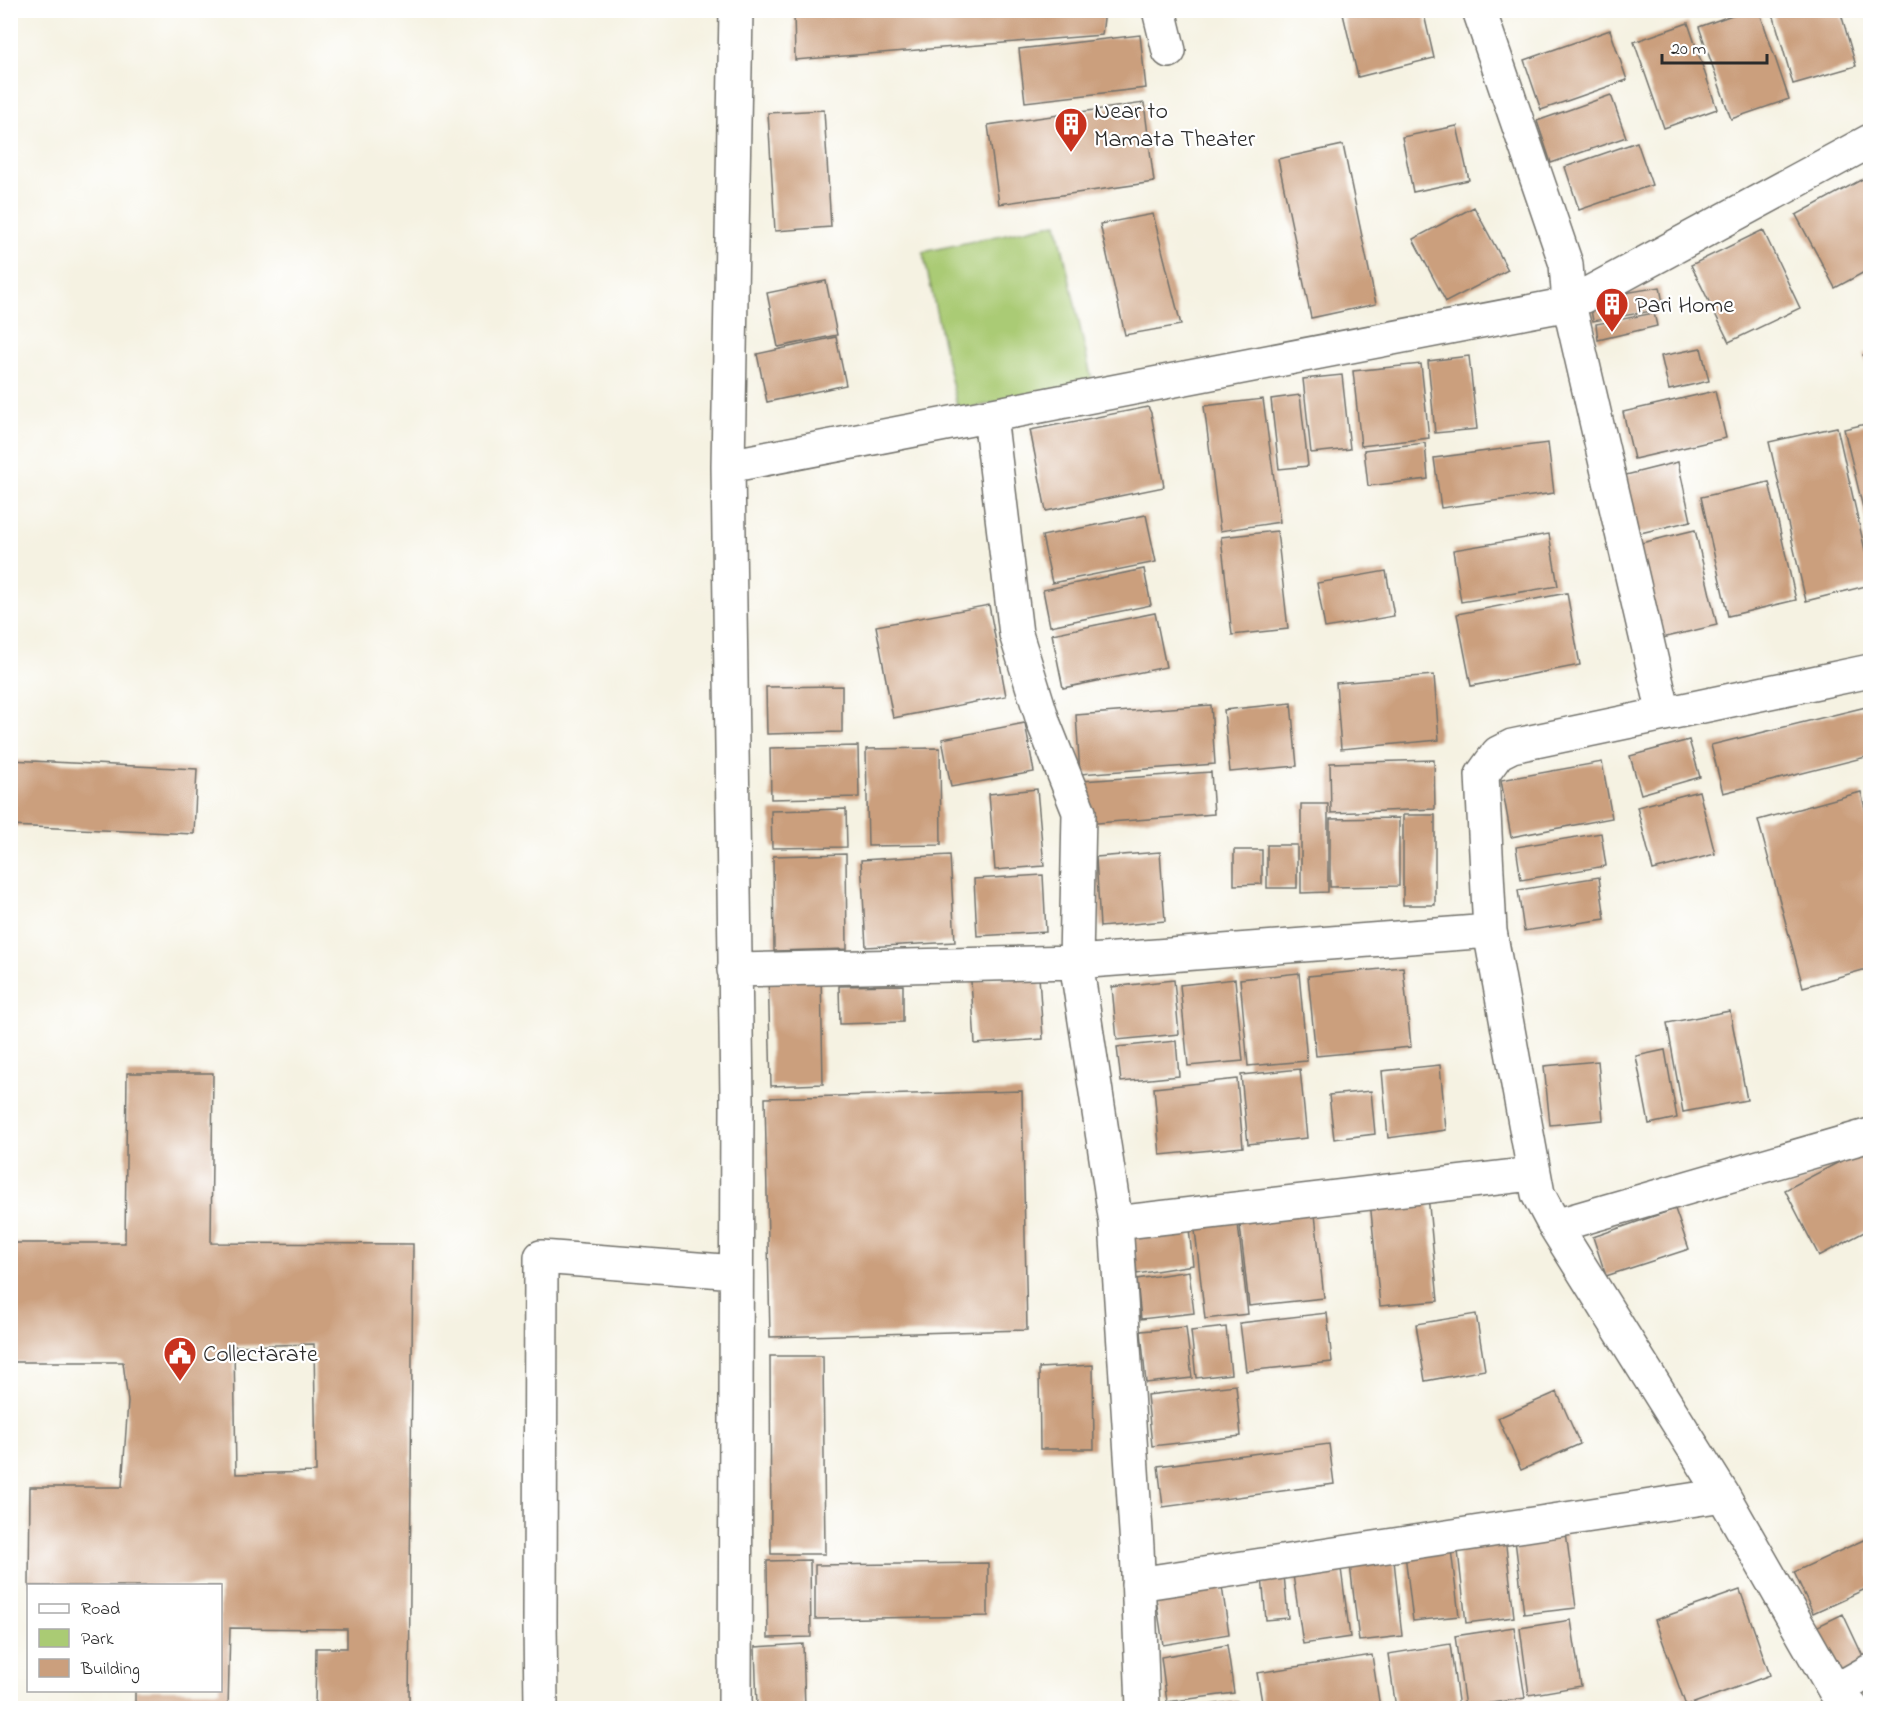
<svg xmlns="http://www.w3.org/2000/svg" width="1881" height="1719" font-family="'Indie Flower',sans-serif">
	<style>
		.green { fill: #aacb74; stroke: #6a7b50; stroke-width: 1.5 }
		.building { fill: #cb9f7d; fill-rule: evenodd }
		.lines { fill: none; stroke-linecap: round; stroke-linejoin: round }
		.street-casing { stroke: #72716b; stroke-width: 36 }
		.street { stroke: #fff; stroke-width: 33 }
		.labels { text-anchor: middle; stroke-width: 4.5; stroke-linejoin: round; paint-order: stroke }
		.poi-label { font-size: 24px; fill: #2b2b2b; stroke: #fff; text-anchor: start }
	</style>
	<rect width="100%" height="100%" fill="#fff"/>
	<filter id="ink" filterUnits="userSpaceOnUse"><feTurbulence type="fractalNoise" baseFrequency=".0167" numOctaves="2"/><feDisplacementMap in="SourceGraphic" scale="12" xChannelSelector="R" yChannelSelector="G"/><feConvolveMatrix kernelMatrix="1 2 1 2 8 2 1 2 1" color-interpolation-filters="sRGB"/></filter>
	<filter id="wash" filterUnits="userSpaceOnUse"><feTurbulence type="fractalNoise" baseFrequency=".008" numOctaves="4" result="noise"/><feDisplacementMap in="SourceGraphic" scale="24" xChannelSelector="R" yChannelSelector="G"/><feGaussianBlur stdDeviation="1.35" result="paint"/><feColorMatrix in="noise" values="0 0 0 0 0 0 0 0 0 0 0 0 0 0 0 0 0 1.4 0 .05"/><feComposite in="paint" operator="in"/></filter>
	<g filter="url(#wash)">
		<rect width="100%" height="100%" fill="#f5f2e2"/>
		<path class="green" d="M1057 223 1092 381 958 411 923 252Z"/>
		<g id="blocks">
			<path class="building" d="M794 10H1105L1102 35 795 60Z
				M1355 10H1423L1434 58 1358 77 1343 14Z
				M1746 10H1759L1789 99 1731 119 1699 27Z
				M1772 10H1840L1856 66 1793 84Z
				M1688 23 1717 109 1664 128 1634 42Z
				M1610 30 1627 80 1541 110 1524 60Z
				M1140 35 1146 88 1025 102 1019 49Z
				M1611 95 1626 137 1551 163 1537 121Z
				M1144 103 1154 182 999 204 988 125Z
				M824 110 831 227 775 231 768 113Z
				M1457 126 1469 180 1413 192 1402 137Z
				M1637 142 1652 185 1579 210 1565 167Z
				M1343 145 1376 304 1311 318 1278 159Z
				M1870 175V269L1835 288 1796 215Z
				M1474 207 1508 270 1446 302 1413 239Z
				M1153 214 1181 325 1125 335 1100 224Z
				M1763 230 1800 308 1729 342 1691 265Z
				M826 281 837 335 778 347 767 293Z
				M1660 287 1664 309 1593 321 1589 299Z
				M1654 313 1657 326 1598 340 1596 324Z
				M836 337 846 385 767 402 757 354Z
				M1701 348 1709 381 1669 390 1661 356Z
				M1870 351V368L1863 355Z
				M1469 356 1477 429 1435 433 1428 361Z
				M1421 364 1429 438 1361 446 1353 371Z
				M1342 375 1350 449 1311 453 1303 379Z
				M1715 391 1726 438 1634 459 1623 412Z
				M1300 395 1308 466 1279 469 1271 399Z
				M1263 399 1280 522 1220 531 1204 406Z
				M1148 407 1151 413 1164 487 1046 511 1030 430Z
				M1870 423V537L1844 429Z
				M1837 427 1870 572V585L1806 601 1769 442Z
				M1425 443 1428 479 1368 486 1364 450Z
				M1548 443 1554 493 1441 508 1434 458Z
				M1678 462 1691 521 1632 535 1618 477Z
				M1769 482 1796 600 1728 616 1701 497Z
				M1146 515 1156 562 1052 583 1042 536Z
				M1695 530 1717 625 1654 640 1633 545Z
				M1277 531 1288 629 1232 635 1221 537Z
				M1549 534 1558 586 1461 602 1453 550Z
				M1144 569 1151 605 1050 626 1043 590Z
				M1386 571 1394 616 1325 628 1317 583Z
				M1567 593 1580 665 1471 686 1457 614Z
				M989 605 1006 696 893 718 876 626Z
				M1155 613 1166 667 1063 688 1052 634Z
				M1434 675 1439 740 1341 749 1336 683Z
				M842 686V732L767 734 766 687Z
				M1291 703 1297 766 1230 772 1224 710Z
				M1211 705 1215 764 1080 774 1076 715Z
				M1870 706V756L1723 793 1711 745Z
				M1025 723 1034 772 951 787 942 739Z
				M1689 740 1700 777 1641 794 1630 756Z
				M858 746 859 797 771 799 770 748Z
				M940 748 941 845 868 846 866 749Z
				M10 760 197 769 194 834 10 826Z
				M1434 760 1435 809 1331 813 1330 763Z
				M1602 762 1612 818 1511 837 1501 780Z
				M1211 772 1214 814 1084 824 1082 781Z
				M1037 789 1044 866 995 870 989 794Z
				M1699 791 1715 854 1653 870 1637 807Z
				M1861 792 1870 828V968L1803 987 1758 820Z
				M1301 804H1328V892L1301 893Z
				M846 809 847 847 772 848 771 811Z
				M1403 815H1435V905H1403Z
				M1399 818V886L1330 887V819Z
				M1601 833 1606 866 1521 880 1516 847Z
				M1267 845H1297V888H1267Z
				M1234 850H1262V884L1234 885Z
				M1160 852 1165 921 1100 927 1096 857Z
				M846 854 847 949 774 951 773 856Z
				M950 855 955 942 866 947 861 860Z
				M1043 875 1046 932 977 936 974 879Z
				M1599 877 1605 919 1524 931 1518 890Z
				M1403 967 1411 1047 1316 1056 1308 976Z
				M821 971 823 1084 771 1086 768 972Z
				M1299 973 1307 1061 1248 1066 1240 979Z
				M1039 976 1043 1039 975 1044 971 981Z
				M1235 979 1243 1061 1188 1066 1180 985Z
				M1174 980 1179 1034 1117 1040 1112 987Z
				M903 985V1022L840 1024 839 986Z
				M1730 1011 1747 1100 1683 1112 1667 1023Z
				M1176 1041 1179 1076 1121 1082 1117 1047Z
				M1665 1050 1677 1118 1649 1124 1636 1056Z
				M1598 1061 1603 1120 1550 1125 1544 1066Z
				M1440 1065 1446 1130 1388 1138 1382 1071Z
				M1300 1069 1307 1138 1248 1144 1241 1075Z
				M127 1073H213L211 1243 413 1244 409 1708H315L316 1648H347V1629L230 1628 228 1708H135V1690H220V1586H29L30 1487H122L128 1402 123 1362H10V1243H125ZM314 1344 316 1472 236 1474 234 1346Z
				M1237 1079 1243 1147 1160 1155 1154 1088Z
				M1022 1091 1027 1330 770 1337 765 1098Z
				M1371 1091 1375 1134 1334 1139 1329 1095Z
				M1868 1147 1870 1152V1229L1819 1256 1785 1190Z
				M1428 1195 1438 1301 1380 1306 1370 1201Z
				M1314 1205 1324 1298 1249 1306 1239 1216Z
				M1675 1209 1689 1249 1606 1276 1593 1237Z
				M1237 1215 1248 1314 1205 1319 1194 1221Z
				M1188 1220 1193 1265 1137 1274 1132 1226Z
				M1189 1271 1194 1313 1141 1319 1137 1279Z
				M1327 1313 1332 1362 1246 1371 1240 1323Z
				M1476 1314 1485 1370 1425 1381 1416 1324Z
				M1186 1327 1192 1378 1146 1383 1141 1331Z
				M1226 1327 1231 1374 1196 1378 1191 1331Z
				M770 1356H823L825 1554H771Z
				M1093 1365 1094 1449H1040L1039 1368Z
				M1236 1385 1241 1436 1152 1446 1147 1395Z
				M1557 1392 1580 1444 1521 1470 1498 1418Z
				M1329 1444 1334 1484 1163 1507 1158 1466Z
				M1565 1525 1576 1608 1524 1614 1514 1532Z
				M1505 1537 1514 1617 1466 1623 1457 1542Z
				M1870 1537V1587L1813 1613 1794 1572Z
				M1450 1541 1459 1616 1413 1621 1404 1546Z
				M1393 1551 1402 1636 1359 1641 1349 1556Z
				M810 1560 811 1637 768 1638 767 1561Z
				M1340 1561 1350 1637 1303 1644 1292 1568Z
				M988 1563V1616L815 1619V1565Z
				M1283 1564 1288 1618 1266 1620 1261 1566Z
				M1220 1573 1229 1634 1163 1645 1154 1585Z
				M1740 1590 1770 1675 1686 1706 1655 1620Z
				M1843 1614 1867 1665 1841 1678 1816 1627Z
				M1571 1620 1581 1686 1529 1695 1520 1628Z
				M1514 1627 1525 1698 1465 1707 1455 1636Z
				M803 1644 805 1708H757L755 1647Z
				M1450 1644 1459 1708H1396L1388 1654Z
				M1227 1645 1234 1693 1167 1702 1161 1657Z
				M1372 1655 1380 1708H1263L1257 1673Z
				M1237 1701 1238 1708H1202V1706Z"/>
		</g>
	</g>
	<g filter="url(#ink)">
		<use href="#blocks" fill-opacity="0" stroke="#72716b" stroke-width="1.5"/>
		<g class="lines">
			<defs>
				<path id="street" d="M1159 10 1169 51
					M1479 10 1566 264 1569 304 1664 714
					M990 416 1016 634 1044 724 1079 812 1076 962 1116 1223 1137 1547 1143 1708
					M728 466 1569 304 1870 141
					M734 970 1076 962 1490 931
					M1116 1223 1533 1174
					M1555 1226 1870 1135
					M1138 1584 1723 1495
					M1835 1691 1870 1671
					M541 1708 540 1622 541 1257 736 1272
					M735 1708 737 1099 728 466 736 10
					M1852 1708 1835 1691 1723 1495 1555 1226 1538 1194 1490 931 1482 775 1498 753 1512 746 1870 671"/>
			</defs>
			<use href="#street" class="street-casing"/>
			<use href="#street" class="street"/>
		</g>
	</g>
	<defs>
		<symbol id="building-pin" viewBox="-11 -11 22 30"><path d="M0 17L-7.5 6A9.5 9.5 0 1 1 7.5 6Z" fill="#c8321e" stroke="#fff"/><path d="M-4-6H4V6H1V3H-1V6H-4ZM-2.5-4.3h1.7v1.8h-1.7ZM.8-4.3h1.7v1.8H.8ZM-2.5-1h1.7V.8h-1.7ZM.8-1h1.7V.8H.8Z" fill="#fff"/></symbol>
		<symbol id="civic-pin" viewBox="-11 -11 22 30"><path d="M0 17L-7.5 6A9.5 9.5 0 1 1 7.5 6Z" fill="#c8321e" stroke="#fff"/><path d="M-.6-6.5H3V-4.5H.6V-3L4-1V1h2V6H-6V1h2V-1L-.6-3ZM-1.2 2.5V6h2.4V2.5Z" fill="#fff"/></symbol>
	</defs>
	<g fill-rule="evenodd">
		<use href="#building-pin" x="1052" y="105" width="38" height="52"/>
		<use href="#building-pin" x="1593" y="285" width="38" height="52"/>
		<use href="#civic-pin" x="161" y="1334" width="38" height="52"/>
	</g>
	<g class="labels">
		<g class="poi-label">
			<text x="1094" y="118">Near to<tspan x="1094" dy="28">Mamata Theater</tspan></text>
			<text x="1635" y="312">Pari Home</text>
			<text x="203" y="1361">Collectarate</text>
		</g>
	</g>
	<rect width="1881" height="1719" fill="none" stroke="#fff" stroke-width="36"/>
	<rect x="27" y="1584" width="195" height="108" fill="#ffffff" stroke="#aaaaaa" stroke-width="1.5"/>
	<rect x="39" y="1604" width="30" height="9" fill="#ffffff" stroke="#aaaaaa" stroke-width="1.5"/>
	<text x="81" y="1614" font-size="18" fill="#2b2b2b">Road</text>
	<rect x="39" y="1629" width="30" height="18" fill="#aacb74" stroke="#aaaaaa" stroke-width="1.5"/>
	<text x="81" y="1644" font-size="18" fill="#2b2b2b">Park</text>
	<rect x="39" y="1659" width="30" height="18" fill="#cb9f7d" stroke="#aaaaaa" stroke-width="1.5"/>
	<text x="81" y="1674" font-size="18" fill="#2b2b2b">Building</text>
	<path d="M1662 54v9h105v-9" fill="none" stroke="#2b2b2b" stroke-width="3"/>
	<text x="1671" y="54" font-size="18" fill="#2b2b2b" stroke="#ffffff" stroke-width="4.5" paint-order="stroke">20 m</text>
</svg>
